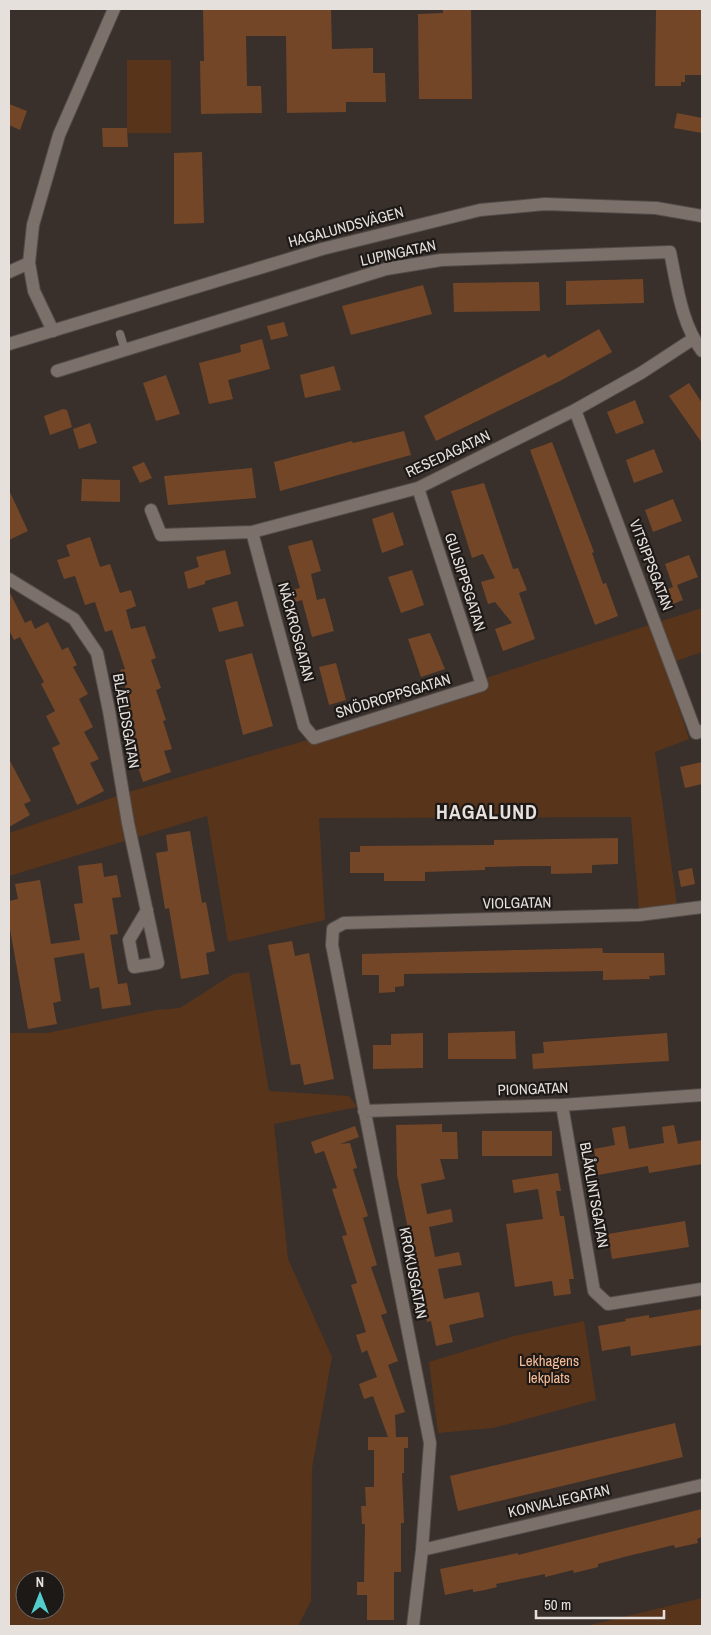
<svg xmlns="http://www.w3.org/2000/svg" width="711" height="1635" font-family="'Archivo Narrow',sans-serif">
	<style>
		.green { fill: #58341b; fill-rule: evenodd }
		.building { fill: #734627 }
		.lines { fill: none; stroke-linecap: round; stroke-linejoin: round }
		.service-casing { stroke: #534c48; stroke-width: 9 }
		.minor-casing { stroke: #534c48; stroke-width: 14 }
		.tertiary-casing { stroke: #534c48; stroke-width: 14 }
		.service { stroke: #7b706a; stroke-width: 8 }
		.minor { stroke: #7b706a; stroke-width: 12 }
		.tertiary { stroke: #7b706a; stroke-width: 12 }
		.labels { text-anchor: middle; stroke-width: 4.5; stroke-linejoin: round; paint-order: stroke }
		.street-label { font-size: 15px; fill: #e6e0dd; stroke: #1d1917 }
		.park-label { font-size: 15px; fill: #f8bc97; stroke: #1d1917 }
		.district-label { font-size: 20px; font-weight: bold; letter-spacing: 1px; fill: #e6e0dd; stroke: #1d1917 }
	</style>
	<rect width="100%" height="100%" fill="#39302b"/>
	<path class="green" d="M127 60H171V133H127Z
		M702 608V652L665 665 689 739 655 752 677 904 639 909 631 817 319 818 325 920 228 942 207 816 9 876V833L132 791 304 741 489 677Z
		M249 972 269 1091 349 1096 357 1107 274 1124 288 1259 332 1357 312 1468 311 1601 298 1626H9V1033H47L156 1010 180 1008 233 974ZM25 1580H55V1610H25Z
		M584 1321 596 1400 493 1428 438 1433 429 1362 514 1336Z
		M702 1598V1626H586Z"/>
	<path class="building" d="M203 9H331L332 49 373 48V73H385L386 102H346V112L287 113 286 36H246L247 86H261L262 113 201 114 200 61H204Z
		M443 9H471L472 99H419L418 14 443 13Z
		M656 9H702V75H685V82H681V86H655Z
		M9 104 27 111 20 130 9 125Z
		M677 113 702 118V133L674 128Z
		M102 128H127L128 147H103Z
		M202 152 204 223 174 224V153Z
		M643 279 644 303 566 305V281Z
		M539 282 540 311 454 312 453 283Z
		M423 285 432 314 351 335 342 306Z
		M284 322 288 336 271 340 267 326Z
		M599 329 612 352 560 381 436 441 424 416 545 354 548 358Z
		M262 339 270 369 228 380 233 399 209 404 199 363 241 352 240 345Z
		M334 366 341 390 305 398 300 375Z
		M166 375 180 414 156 421 143 383Z
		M689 383 702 403V443L669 396Z
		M635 400 644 423 616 434 607 412Z
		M63 409 67 410 72 427 50 435 44 416Z
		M90 423 97 443 79 449 73 429Z
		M404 431 411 455 280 491 274 462 352 441 353 443Z
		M552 442 594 552 592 553 603 584 606 583 618 616 595 625 530 450Z
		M654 449 663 472 634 483 626 460Z
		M144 462 152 478 140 483 132 467Z
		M252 468 256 498 168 505 164 476Z
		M82 479 120 480V502L81 501Z
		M484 483 513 569 518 568 527 590 519 593 535 639 503 651 495 629 512 623 495 602 488 604 481 582 495 578 483 554 472 558 451 491Z
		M9 490 28 531 9 540Z
		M673 499 682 521 653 532 645 510Z
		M393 512 404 545 382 553 372 519Z
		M90 537 100 567 110 564 120 593 131 590 136 606 126 610 131 629 145 626 156 658 151 660 161 688 156 690 166 720 163 721 172 749 164 751 171 772 143 782 136 761 140 759 131 731 135 730 125 700 129 699 120 670 125 669 112 630 105 632 95 602 85 605 75 576 64 579 57 560 70 556 66 545Z
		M312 540 321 571 311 574 317 600 325 598 334 631 312 637 302 600 295 602 292 590 300 588 288 546Z
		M225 550 231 574 205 581V584L188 589 184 572 199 567 196 557Z
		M689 555 698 577 677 585 683 600 668 606 662 591 673 587 665 564Z
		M412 570 424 605 401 613 388 577Z
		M9 591 25 623 31 620 35 629 48 622 62 650 68 647 77 665 73 667 88 694 79 699 93 727 84 732 99 759 90 763 104 791 77 805 52 748 60 744 46 716 55 711 41 684 44 682 20 637 14 640 9 630Z
		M237 601 244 626 219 632 212 608Z
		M430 633 445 669 421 677 408 639Z
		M252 653 273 726 243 735 225 660Z
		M336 663 346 700 329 705 319 667Z
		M9 759 31 801 24 804 30 815 9 827Z
		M702 762V784L685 788 680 767Z
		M190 831 202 903 206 902 215 951 206 953 209 974 181 979 169 908 165 909 156 853 168 851 166 835Z
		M618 838V864L592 865V873L551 874V866H525L485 867V870L425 872V881H384V873H350V852H360V846L494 845V840Z
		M102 863 104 877 117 875 121 897 112 898 118 934 110 935 118 984 127 983 131 1005 102 1009 99 987 90 989 84 953 54 958 61 1001 53 1003 57 1024 28 1029 9 924V901L18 899 15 884 40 880 51 944 80 940 74 904 83 903 78 866Z
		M692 868 695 884 681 887 678 871Z
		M292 941 295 956 309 953 334 1079 304 1085 300 1064 291 1065 268 945Z
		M602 948 603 953H664L665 975 649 976 650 979 603 980V971L404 974V986L395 987V992L379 993V975H362V954Z
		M515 1031 516 1059H448V1033Z
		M423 1033V1068L373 1069V1045H391V1034Z
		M667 1033 669 1061 533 1069 532 1054 544 1053 543 1042Z
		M442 1124V1132H457L458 1159H440L445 1179 421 1184 427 1214 451 1209 453 1222 429 1227 435 1257 459 1252 462 1265 438 1269 444 1299 479 1292 484 1317 449 1325 453 1342 436 1346 431 1321 427 1322 397 1175 396 1125Z
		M674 1125 678 1144 702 1140V1164L649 1173 648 1166 598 1175 594 1149 615 1145 612 1128 625 1126 629 1149 664 1143 662 1127Z
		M355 1126 359 1137 340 1144 350 1143 357 1168 353 1169 368 1216 363 1218 377 1265 371 1267 387 1313 381 1315 398 1361 388 1365 405 1412 395 1415 396 1437H408V1448H404V1473H402L404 1523H401V1572H394V1620H367V1595H357V1582H364L365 1524H362L361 1506H366L365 1487H374V1450H368V1437H388L373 1396 364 1399 359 1384 377 1377 367 1350 362 1353 356 1335 366 1332 351 1285 357 1283 342 1236 347 1235 332 1189 337 1188 324 1151 315 1154 311 1142Z
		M482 1131H552V1156H482Z
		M558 1173 561 1191H556L560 1216H564L574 1279H569L571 1294 554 1296 552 1281 515 1287 506 1224 543 1219 538 1189 514 1193 512 1180Z
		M685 1221 689 1247 612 1259 608 1234Z
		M702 1309V1345L631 1356 630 1346 602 1351 598 1326 626 1321 625 1319 649 1315V1318Z
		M675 1423 683 1457 458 1511 450 1476Z
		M702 1509V1537L697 1539 698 1543 675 1548 674 1545 624 1557 598 1564V1567L574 1573 573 1570 545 1577V1574L496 1584 497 1587 485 1590 473 1592V1589L445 1595 440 1569 518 1553V1555Z"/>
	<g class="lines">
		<defs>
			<path id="service" d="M120 334 125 350"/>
			<path id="minor" d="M9 272 29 263
				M53 331 34 291 29 263 33 225 59 135 114 9
				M57 371 386 269 441 260 670 252C677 285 681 323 702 351
				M575 410 696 733 702 731
				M151 510 161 535 252 532 418 488 575 410 641 373 693 339
				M252 532 304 726 314 738 482 685 418 488
				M9 579 74 619 97 653 109 711 128 823 158 963 134 967 129 940 147 910
				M562 1105 594 1291 608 1304 702 1289
				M364 1111 562 1105 702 1095
				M422 1550 702 1485
				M413 1626 422 1550 430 1443 332 945 333 929 344 923 639 915 702 907"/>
			<path id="tertiary" d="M9 344 322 249 480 210 545 204 656 208 702 216"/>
		</defs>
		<use href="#service" class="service-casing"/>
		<use href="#minor" class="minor-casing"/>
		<use href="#tertiary" class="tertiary-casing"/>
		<use href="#service" class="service"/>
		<use href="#minor" class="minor"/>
		<use href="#tertiary" class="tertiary"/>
	</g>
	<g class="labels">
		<g class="street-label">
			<text transform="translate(346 227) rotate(-15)" y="5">HAGALUNDSVÄGEN</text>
			<text transform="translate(398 253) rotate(-12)" y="5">LUPINGATAN</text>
			<text transform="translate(448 454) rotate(-25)" y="5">RESEDAGATAN</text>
			<text transform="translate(651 565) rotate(69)" y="5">VITSIPPSGATAN</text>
			<text transform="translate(465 582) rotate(72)" y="5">GULSIPPSGATAN</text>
			<text transform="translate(296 632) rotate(75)" y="5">NÄCKROSGATAN</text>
			<text transform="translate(393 696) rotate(-17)" y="5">SNÖDROPPSGATAN</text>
			<text transform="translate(126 721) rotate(80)" y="5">BLÅELDSGATAN</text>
			<text transform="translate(517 903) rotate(-1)" y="5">VIOLGATAN</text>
			<text transform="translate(533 1089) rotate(-2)" y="5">PIONGATAN</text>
			<text transform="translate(594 1195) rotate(80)" y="5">BLÅKLINTSGATAN</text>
			<text transform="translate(413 1273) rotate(79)" y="5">KROKUSGATAN</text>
			<text transform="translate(559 1501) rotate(-13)" y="5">KONVALJEGATAN</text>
		</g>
		<g class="park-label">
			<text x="549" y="1366">Lekhagens<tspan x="549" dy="17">lekplats</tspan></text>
		</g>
		<g class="district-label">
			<text x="487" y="819">HAGALUND</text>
		</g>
	</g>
	<rect width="711" height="1635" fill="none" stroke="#e6e0dd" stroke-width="20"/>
	<g transform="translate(40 1595)"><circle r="24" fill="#1d1917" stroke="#6d6966"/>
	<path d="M0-4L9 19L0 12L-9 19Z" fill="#53cdcb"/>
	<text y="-8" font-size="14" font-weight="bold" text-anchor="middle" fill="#e6e0dd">N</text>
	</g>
	<path d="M536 1610v8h128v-8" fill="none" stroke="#e6e0dd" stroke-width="2.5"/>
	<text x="544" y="1610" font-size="15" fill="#e6e0dd" stroke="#1d1917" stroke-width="4" paint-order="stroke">50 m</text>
</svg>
